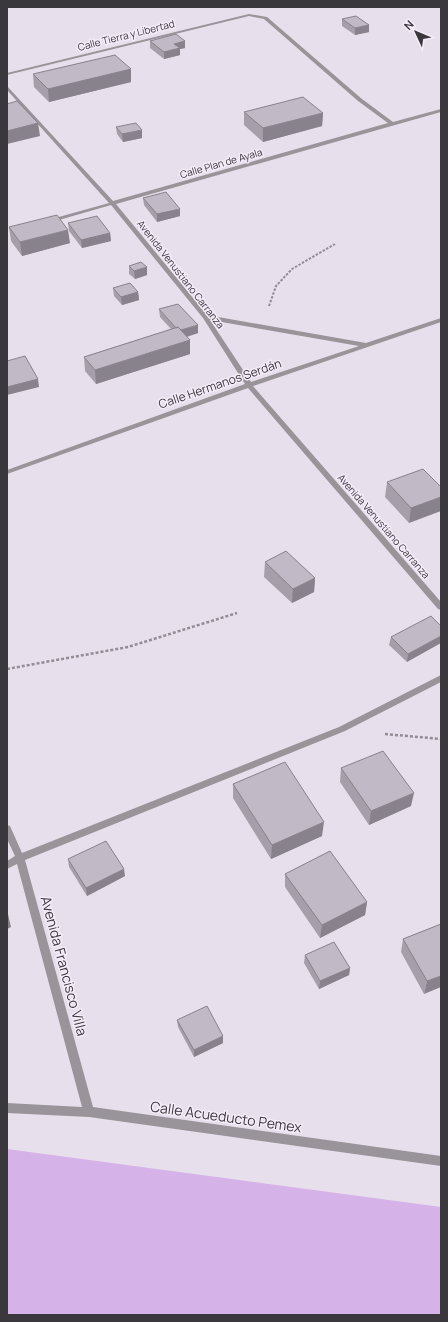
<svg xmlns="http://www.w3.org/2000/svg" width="448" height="1322" font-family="Manrope,sans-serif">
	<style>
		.green { fill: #d5b2e7 }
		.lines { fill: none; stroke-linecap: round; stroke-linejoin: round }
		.path-far1 { stroke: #928c95; stroke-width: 2; stroke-dasharray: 2.5 1.5; stroke-linecap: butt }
		.path { stroke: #928c95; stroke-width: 2.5; stroke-dasharray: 3 2; stroke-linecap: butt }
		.minor { fill: #989499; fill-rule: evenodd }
		.wall { fill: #a69faa }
		.shaded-wall { fill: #87828b }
		.building { fill: #c1b9c6; stroke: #87828b }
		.labels { text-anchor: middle; stroke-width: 3; stroke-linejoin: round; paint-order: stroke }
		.far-street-label { font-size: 10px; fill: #3b383d; stroke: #f5ecfa }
		.street-label { font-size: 12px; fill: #3b383d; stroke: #f5ecfa }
		.near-street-label { font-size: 14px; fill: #3b383d; stroke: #f5ecfa }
	</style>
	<rect width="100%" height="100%" fill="#e8dfec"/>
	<path class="green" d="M7 1149 441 1207V1315H7Z"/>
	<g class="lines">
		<path class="path-far1" d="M269 306 276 286 292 269 335 244"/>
		<path class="path" d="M7 669 128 647 237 613
			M385 734 441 739"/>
		<path class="minor" d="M249 14 267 17 362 99 393 122 441 109V112L116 204 207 315 366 343 441 318V322L253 386 441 602V610L438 609 248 388 7 474V470L245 384 203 318 111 205 52 222H48V220L109 203 7 90V86L113 201 388 123 358 101 264 19 249 16 7 75V73ZM210 320 359 346 251 382Z
			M441 675V682L345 731 25 860 93 1107 441 1156V1166L89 1117 7 1113V1103L82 1107 17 864 7 869V861L15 856 7 839V825L10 826 22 853 339 727Z"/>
	</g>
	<path class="wall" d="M342 19 369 25V32L355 35 342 26Z
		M150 41H185V48L180 49V55L164 59 150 48Z
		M33 74 131 82 49 102 34 87Z
		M244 112 323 113 322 126 263 142 244 125Z
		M116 127 142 138 123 142 117 134Z
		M143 198 180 216 157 222 144 205Z
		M68 223 110 233 111 241 82 248 69 231Z
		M9 227 70 243 22 256 11 241Z
		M129 266 147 267V275L135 279 129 274Z
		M113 288 138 292 139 300 122 305 114 296Z
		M159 309 198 333 187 337 190 340V354L96 384 85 371 84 357 171 329 160 317Z
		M387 482 441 487 409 523 385 497Z
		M265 562 315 578 314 592 292 603 264 577Z
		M441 626 407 662 389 645 391 637Z
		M341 768 411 806 369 825 340 782Z
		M233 784 322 836 271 859 233 798Z
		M68 859 125 876 87 896 69 867Z
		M285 874 367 902 365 915 320 938 285 887Z
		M441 924 424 994 401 952 403 939Z
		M305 955 350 968 349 975 319 989 304 963Z
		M177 1020 223 1043 194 1057 178 1027Z"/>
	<path class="shaded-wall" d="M369 25V32L355 35V28Z
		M185 41V48L180 49V55L164 59V52L174 44Z
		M131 69V82L49 102 48 89Z
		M323 113 322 126 263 142V128Z
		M38 123 40 136 7 144V131Z
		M142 130V138L123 142 122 134Z
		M180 209V216L157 222V214Z
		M68 230 70 243 22 256 20 242Z
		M110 233 111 241 82 248 81 240Z
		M147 267V275L135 279 134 271Z
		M138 292 139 300 122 305 121 297Z
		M198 325V333L179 339V331Z
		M190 340V354L96 384 95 370Z
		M38 379 39 387 7 395V387Z
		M441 497V511L409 523 411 508Z
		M315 578 314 592 292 603 293 589Z
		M441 636V643L407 662 408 654Z
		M414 793 411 806 369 825 371 811Z
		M324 822 322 836 271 859 272 845Z
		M124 869 125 876 87 896 86 888Z
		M367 902 365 915 320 938 322 925Z
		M7 914H8L11 927 7 929Z
		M350 968 349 975 319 989 320 981Z
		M441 976V987L424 994 427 981Z
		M223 1036V1043L194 1057V1050Z"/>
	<path class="building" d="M356 16 369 25 355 28 342 19Z
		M176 34 185 41 174 44 180 48 164 52 150 41Z
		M115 55 131 69 48 89 33 74Z
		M303 97 323 113 263 128 244 112Z
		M17 101 38 123 7 131V104Z
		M136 123 142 130 122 134 116 127Z
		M166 192 180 209 157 214 143 198Z
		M57 215 68 230 20 242 9 227Z
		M97 216 110 233 81 240 68 223Z
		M141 262 147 267 134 271 129 266Z
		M130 283 138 292 121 297 113 288Z
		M178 304 198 325 181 330 178 327 176 328 159 309Z
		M178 327 190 340 95 370 84 357Z
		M25 356 38 379 7 387V361Z
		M423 469 441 487V497L411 508 387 482Z
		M286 551 315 578 293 589 265 562Z
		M431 616 441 626V636L408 654 391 637Z
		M383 751 414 793 371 811 341 768Z
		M285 762 324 822 272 845 233 784Z
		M106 841 124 869 86 888 68 859Z
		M330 851 367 902 322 925 285 874Z
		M441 924V976L427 981 403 939Z
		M334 942 350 968 320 981 305 955Z
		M207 1006 223 1036 194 1050 177 1020Z"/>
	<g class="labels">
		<g class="far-street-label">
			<text transform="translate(126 35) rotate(-14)" y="4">Calle Tierra y Libertad</text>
			<text transform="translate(221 163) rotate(-16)" y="4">Calle Plan de Ayala</text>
			<text transform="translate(181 274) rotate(52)" y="4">Avenida Venustiano Carranza</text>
			<text transform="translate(384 526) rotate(49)" y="4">Avenida Venustiano Carranza</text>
		</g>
		<g class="street-label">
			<text transform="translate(220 384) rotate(-19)" y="4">Calle Hermanos Serdán</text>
		</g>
		<g class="near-street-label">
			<text transform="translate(64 966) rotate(75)" y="5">Avenida Francisco Villa</text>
			<text transform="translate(226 1117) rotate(8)" y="5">Calle Acueducto Pemex</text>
		</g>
	</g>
	<rect width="448" height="1322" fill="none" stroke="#3b383d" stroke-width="16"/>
	<g transform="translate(416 32) rotate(314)" stroke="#f5ecfa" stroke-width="3" paint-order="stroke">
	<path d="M0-3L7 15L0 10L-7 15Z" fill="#3b383d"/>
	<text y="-6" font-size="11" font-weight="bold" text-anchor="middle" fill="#3b383d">N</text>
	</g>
</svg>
